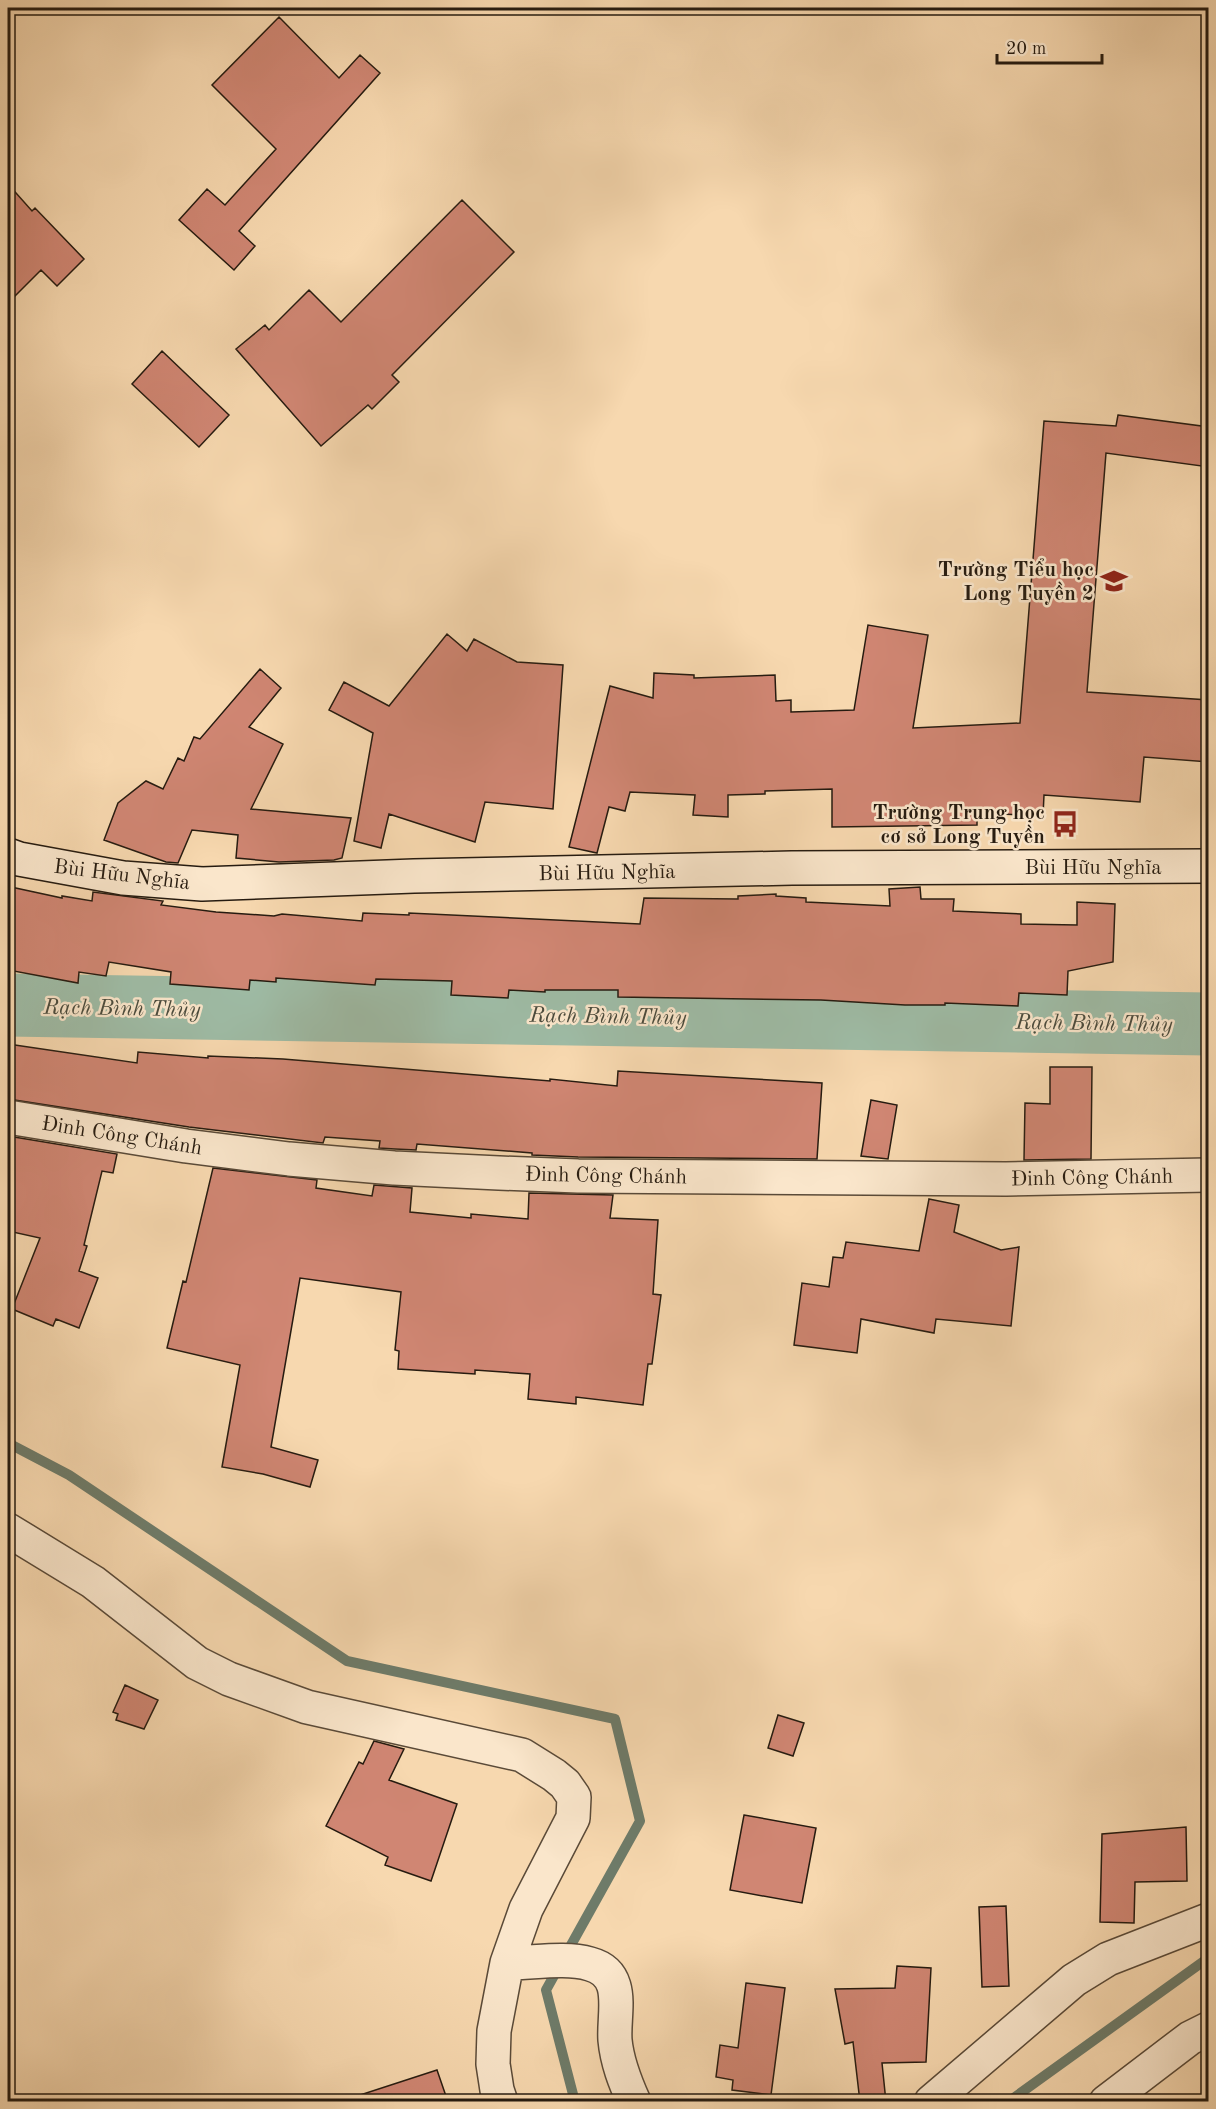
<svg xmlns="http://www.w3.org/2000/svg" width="1216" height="2109" font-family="'Old Standard TT',serif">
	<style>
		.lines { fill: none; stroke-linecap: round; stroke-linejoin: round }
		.stream { stroke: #6e7b69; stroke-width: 10 }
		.river { stroke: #9ebba5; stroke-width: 63 }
		.building { fill: #d08673; stroke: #261b10; stroke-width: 1.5 }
		.minor-casing { stroke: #5a4a38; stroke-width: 36 }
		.tertiary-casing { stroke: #5a4a38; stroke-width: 36 }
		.secondary-casing { stroke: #261b10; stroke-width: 36 }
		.minor { stroke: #fae6cb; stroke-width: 33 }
		.tertiary { stroke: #fae6cb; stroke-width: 33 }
		.secondary { stroke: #fae6cb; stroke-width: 33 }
		.labels { text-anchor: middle; stroke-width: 5; stroke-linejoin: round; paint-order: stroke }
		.poi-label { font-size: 21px; font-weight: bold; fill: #261b10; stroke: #fae6cb; text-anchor: end }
		.street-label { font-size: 21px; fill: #261b10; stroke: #fae6cb }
		.water-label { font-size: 22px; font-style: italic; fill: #4a4b3d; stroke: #fae6cb }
	</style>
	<rect width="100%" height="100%" fill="#f7d8af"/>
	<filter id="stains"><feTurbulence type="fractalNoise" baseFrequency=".00333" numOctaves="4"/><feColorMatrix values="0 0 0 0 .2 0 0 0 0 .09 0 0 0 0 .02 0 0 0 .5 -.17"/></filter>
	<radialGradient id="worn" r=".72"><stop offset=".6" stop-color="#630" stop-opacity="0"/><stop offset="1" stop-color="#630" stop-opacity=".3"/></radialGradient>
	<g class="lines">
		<path class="stream" d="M8 1443 69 1475 347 1661 615 1719 640 1821 546 1990 575 2102
			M1008 2102 1204 1961H1208"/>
		<path class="river" d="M8 1005 1208 1024"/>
	</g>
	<path class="building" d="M279 17 339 78 360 55 380 73 239 231 255 246 234 270 179 220 207 189 225 205 276 149 212 85Z
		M8 184 32 211 35 208 84 259 57 286 41 270 8 303Z
		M462 200 514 252 392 375 399 382 372 409 368 405 321 446 236 349 265 325 269 330 309 290 341 322Z
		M162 351 229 415 199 447 132 384Z
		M1118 415 1209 427V467L1106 453 1087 692 1209 700V762L1144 757 1140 802 1044 795 1043 816 977 813V825L832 827V789L765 791V794L728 795V817L693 815 695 795 630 792 625 811 609 807 597 853 569 847 610 686 653 698 654 673 694 675V678L775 675 776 701 791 700V712L854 710 868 625 928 635 913 728 1020 723 1044 421 1116 426Z
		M447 634 467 651 474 639 517 662 563 665 553 809 485 802 475 842 389 814 381 848 354 841 373 733 329 710 344 682 389 706Z
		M260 669 281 688 249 727 283 744 251 809 351 818 342 858 334 860 279 862 236 858 238 835 192 830 178 863 166 862 104 840 118 803 146 781 163 789 178 758 184 761 194 737 200 739Z
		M11 887 62 898V896L92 901 93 892 163 901 161 905 216 912 274 916 282 914 362 921 363 913 409 915V913L640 924 644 898 738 899V896L776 894V896L806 898V902L890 906 889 889 920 887 921 899H954L953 911 1021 914V924L1077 925V902L1115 904 1113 962 1068 971 1067 995 1019 993 1018 1006 945 1003V1005H905L821 1000 618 997V990H545V992L509 990 508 998 451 995 452 981 376 979 375 985 276 978V982L250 980 249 990 170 984 171 972 109 962 106 976 79 972 78 983 8 970V905Z
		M8 1044 137 1063 138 1052 208 1058V1056L283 1059 550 1081V1079L617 1086 618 1071 822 1083 817 1159 578 1157 532 1155V1153L417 1144 416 1150 395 1149 379 1148 380 1141 325 1137 323 1143 189 1127 8 1099Z
		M1050 1067H1092L1091 1159 1024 1160 1025 1103 1050 1104Z
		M871 1100 897 1105 888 1159 861 1156Z
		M8 1136 117 1154 113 1173 102 1171 84 1245 87 1246 79 1271 98 1278 79 1328 56 1319 53 1326 12 1309 40 1238 8 1231Z
		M213 1168 317 1180 316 1188 372 1196 374 1185 412 1188 410 1212 471 1218V1214L528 1219 529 1193 613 1195 610 1218 658 1220 653 1294 661 1295 652 1364H648L643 1405 576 1397V1404L528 1399 530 1374 475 1370V1374L398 1369 399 1351 395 1350 401 1292 300 1278 271 1447 318 1460 310 1487 263 1474 222 1467 240 1365 167 1348 183 1281 186 1282Z
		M929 1199 959 1205 954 1232 1001 1250 1019 1247 1011 1326 936 1319 934 1333 861 1319 857 1353 794 1345 802 1283 829 1287 833 1257 843 1258 846 1242 919 1251Z
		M125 1685 158 1700 144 1729 116 1720 118 1714 113 1712Z
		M778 1715 804 1723 793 1756 768 1748Z
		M374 1741 404 1749 389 1780 457 1804 431 1881 385 1865 388 1857 326 1826 359 1762 363 1764Z
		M744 1815 816 1828 802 1903 730 1890Z
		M1186 1827 1187 1881 1135 1882 1134 1923 1100 1922 1102 1834Z
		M1006 1906 1009 1986 982 1987 979 1907Z
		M897 1966 931 1968 926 2062 882 2063 886 2102H860L853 2042 845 2044 835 1989 895 1988Z
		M746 1983 785 1988 771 2095 732 2090 733 2080 716 2077 720 2045 738 2048Z
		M437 2070 448 2102H358L357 2096Z"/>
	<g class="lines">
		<defs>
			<path id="minor" d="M8 1530 93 1582 197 1663 229 1679 307 1707 522 1755 554 1775 565 1784 574 1797 573 1818 526 1909 507 1963 494 2031 493 2064 497 2090 501 2102
				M507 1963C534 1963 565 1957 590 1964 627 1974 613 2013 615 2040 617 2062 625 2082 634 2102
				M931 2102 1074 1980 1108 1959 1208 1920
				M1106 2102 1190 2038 1208 2029"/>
			<path id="tertiary" d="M8 1117 186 1146 289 1159 394 1168 499 1173 578 1176 1006 1179 1208 1175"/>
			<path id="secondary" d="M8 855 19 859 123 878 202 884 414 876 792 868 1208 866"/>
		</defs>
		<use href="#minor" class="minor-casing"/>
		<use href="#tertiary" class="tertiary-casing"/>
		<use href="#secondary" class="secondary-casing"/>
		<use href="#minor" class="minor"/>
		<use href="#tertiary" class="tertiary"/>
		<use href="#secondary" class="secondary"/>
	</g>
	<defs>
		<symbol id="school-bare" viewBox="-9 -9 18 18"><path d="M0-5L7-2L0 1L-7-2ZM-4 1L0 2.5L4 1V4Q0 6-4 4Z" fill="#8f2418" stroke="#fae6cb" stroke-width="2.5" paint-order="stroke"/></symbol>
		<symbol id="bus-bare" viewBox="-9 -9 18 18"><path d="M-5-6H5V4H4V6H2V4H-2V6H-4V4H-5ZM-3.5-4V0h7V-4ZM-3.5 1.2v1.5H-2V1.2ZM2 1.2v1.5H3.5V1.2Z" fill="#8f2418" stroke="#fae6cb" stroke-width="2.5" paint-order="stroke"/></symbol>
	</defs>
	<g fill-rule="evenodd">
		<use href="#school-bare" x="1095" y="562" width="38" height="38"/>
		<use href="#bus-bare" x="1046" y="805" width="38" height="38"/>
	</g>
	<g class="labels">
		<g class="poi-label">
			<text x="1094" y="576">Trường Tiểu học<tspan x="1094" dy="24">Long Tuyền 2</tspan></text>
			<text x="1045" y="819">Trường Trung học<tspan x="1045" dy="24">cơ sở Long Tuyền</tspan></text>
		</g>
		<g class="street-label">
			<text x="1093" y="874">Bùi Hữu Nghĩa</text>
			<text transform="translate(607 872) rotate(-1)" y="7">Bùi Hữu Nghĩa</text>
			<text transform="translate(122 874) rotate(7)" y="7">Bùi Hữu Nghĩa</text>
			<text transform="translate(122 1135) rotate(9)" y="7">Đinh Công Chánh</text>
			<text transform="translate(606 1175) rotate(1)" y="7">Đinh Công Chánh</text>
			<text transform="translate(1092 1177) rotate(-1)" y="7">Đinh Công Chánh</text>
		</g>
		<g class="water-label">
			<text transform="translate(122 1007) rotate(1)" y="8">Rạch Bình Thủy</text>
			<text transform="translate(608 1015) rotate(1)" y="8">Rạch Bình Thủy</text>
			<text transform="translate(1094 1022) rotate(1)" y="8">Rạch Bình Thủy</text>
		</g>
	</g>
	<rect width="1216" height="2109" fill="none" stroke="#f7d8af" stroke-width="30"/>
	<rect x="9" y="9" width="1198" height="2091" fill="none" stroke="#261b10" stroke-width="3"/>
	<rect x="15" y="15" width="1186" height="2079" fill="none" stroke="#261b10" stroke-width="1.5"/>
	<path d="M997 54v9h105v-9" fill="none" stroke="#261b10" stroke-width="3"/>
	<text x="1006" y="54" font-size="18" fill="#261b10" stroke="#fae6cb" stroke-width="4.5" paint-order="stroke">20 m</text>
	<rect width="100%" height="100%" filter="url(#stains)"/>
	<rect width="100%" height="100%" fill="url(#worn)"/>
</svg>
